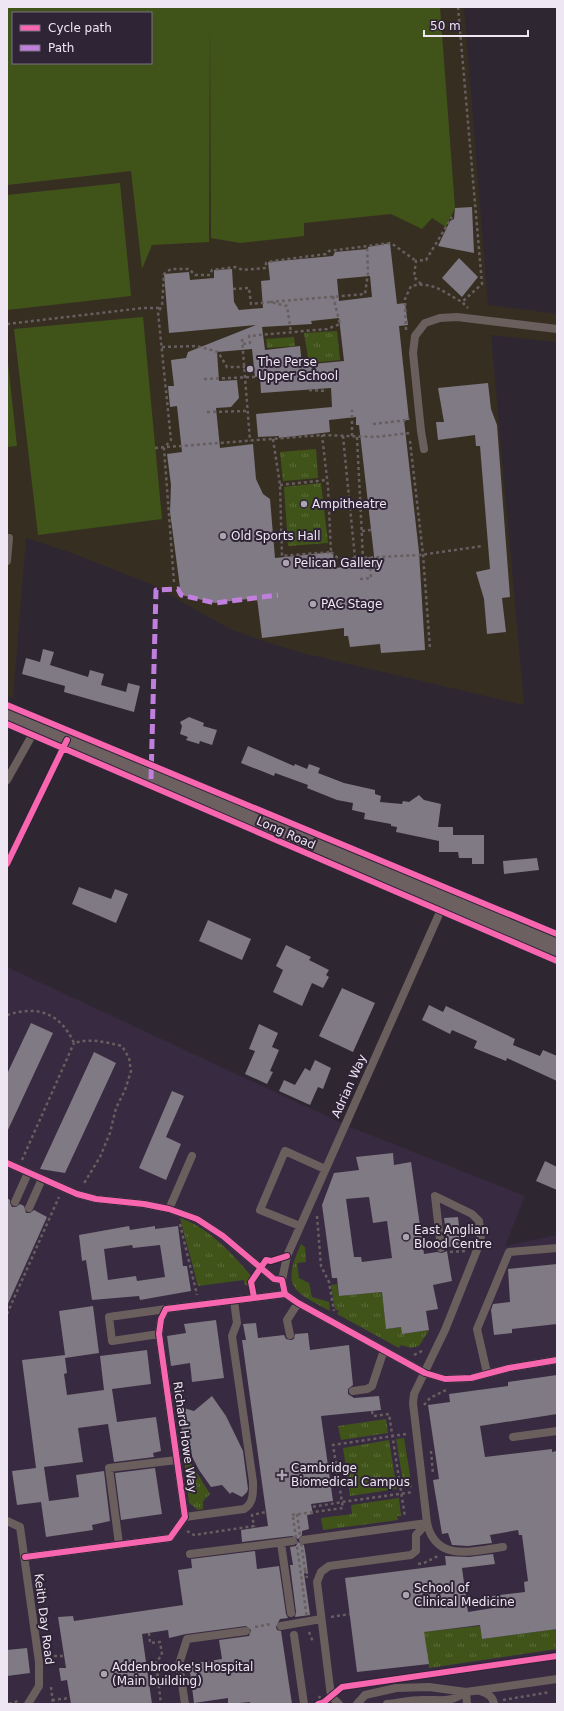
<svg xmlns="http://www.w3.org/2000/svg" width="564" height="1711" font-family="'DejaVu Sans',sans-serif">
	<style>
		.built { fill: #382a40 }
		.education { fill: #372e22; fill-rule: evenodd }
		.grass { fill: url(#grass-tufts) }
		.garden { fill: #40541a; fill-rule: evenodd }
		.building { fill: #7f7a83; fill-rule: evenodd }
		.lines { fill: none; stroke-linecap: round; stroke-linejoin: round }
		.path { stroke: #675e60; stroke-width: 2.5; stroke-dasharray: 3 3; stroke-linecap: butt }
		.service { stroke: #6b5f5e; stroke-width: 8 }
		.primary { stroke: #6d6061; stroke-width: 22 }
		.path-bridge { stroke: #675e60; stroke-width: 2.5; stroke-dasharray: 3 3; stroke-linecap: butt }
		.quiet { stroke: #c07fdc; stroke-width: 5; stroke-dasharray: 10 5; stroke-linecap: butt }
		.cycleway-casing { stroke: #2f2336; stroke-width: 8 }
		.cycleway { stroke: #f766af; stroke-width: 6 }
		.poi-dot { fill: #aba3af; stroke: #2f2336; stroke-width: 1.5 }
		.labels { text-anchor: middle; stroke-width: 4; stroke-linejoin: round; paint-order: stroke }
		.poi-label { font-size: 12px; fill: #eee6f2; stroke: #2f2336; text-anchor: start }
		.street-label { font-size: 12px; fill: #eee6f2; stroke: #2f2336 }
	</style>
	<defs>
		<pattern id="grass-tufts" width="24" height="20" patternUnits="userSpaceOnUse"><rect width="24" height="20" fill="#40541a"/><path d="M3 7l-1-3M5 7V3M7 7l1-3M15 17l-1-3M17 17v-4M19 17l1-3" fill="none" stroke="#5c6d3c"/></pattern>
	</defs>
	<rect width="100%" height="100%" fill="#2e2732"/>
	<path class="built" d="M7 967 350 1127 525 1196 505 1246 557 1235V1704H7Z"/>
	<path class="education" d="M7 7H464L488 305 557 314V342L491 335 524 705 302 653 261 640 230 629 151 584 69 552 26 538 13 698 7 696ZM13 13H151V63H13Z"/>
	<path class="grass" d="M337 331 340 360 309 363 304 333Z
		M294 337 295 346 267 348 266 339Z
		M316 449 318 478 283 481 280 452Z
		M321 483 328 543 288 546 284 487Z
		M180 1218C209 1227 237 1258 256 1282L254 1286 245 1285 244 1280 198 1286Z
		M301 1244 305 1247 306 1262 297 1263 299 1278 309 1283 312 1297 329 1302 330 1311C293 1291 281 1288 301 1244Z
		M337 1284 339 1296 382 1292 386 1329 401 1327 402 1334 429 1330 419 1346 411 1348 401 1345 399 1348 337 1314 339 1311 335 1309 331 1285Z
		M386 1419 388 1433 341 1440 338 1426Z
		M404 1438 412 1487 404 1488 396 1439Z
		M389 1440 397 1489 350 1496 343 1448Z
		M183 1450 210 1494 203 1501V1509L198 1510 189 1503Z
		M399 1498 401 1516H397L398 1520 323 1530 321 1518 352 1514 351 1505Z
		M480 1626 482 1639 557 1629V1649L429 1668 425 1641 412 1633Z"/>
	<path class="garden" d="M7 7H440L455 208 446 227 432 218 422 229 391 214 304 223V236L240 243 211 238 210 23 209 242 152 245 142 269 131 171 7 185ZM13 13H151V63H13Z
		M120 183 131 296 7 310V195Z
		M143 317 162 519 38 535 14 329Z
		M7 354 17 446 7 447Z"/>
	<path class="building" d="M472 207 474 253 438 246 450 221 454 219 455 208Z
		M390 243 397 304 405 303 408 325 399 326 409 420H404L419 552 425 650 381 653 380 644 350 647 348 636H344V628L262 638 257 598 215 603 181 595 170 512 171 485 167 454 182 452 177 406 170 407 168 386H174L171 360 186 358 188 352 256 325 169 333 164 274 189 272 190 280 214 278V270L232 269 234 302 239 310 263 308 261 281 270 280 268 262 333 256 335 252 368 249V247ZM370 276 372 297 339 301 337 279ZM339 318 344 361 302 365 300 346 265 350 262 327 312 324 311 321ZM252 349 255 377 260 376 261 393 331 388 332 407 256 414 258 437 279 436V438L330 432 329 420 356 417V425H359L375 564 334 568 333 552 275 558 270 499 263 494 256 479 253 444 220 448 216 408 231 407 239 398 237 380 219 381 217 352Z
		M459 258 478 277 462 297 442 278Z
		M488 383 491 409 497 425 510 597 502 598 506 632 487 634 484 599 476 572 490 569 480 446H476L475 435 438 440 436 422H444L438 388Z
		M43 649 54 652 50 665 88 677 90 670 104 674 101 685 126 692 128 683 140 686 134 712 64 692 65 686 22 674 26 658 40 662Z
		M189 717 204 723 203 726 217 730 212 745 200 741 199 744 186 740 188 737 180 734 182 726 180 722Z
		M248 746 294 766 295 764 307 769 309 764 320 768 318 773 344 783 375 790V794L381 796 380 802 402 804 403 801 409 802 419 795 424 800 441 804 438 827H453V835H484V864H472V858H459L458 852H439V841L396 832 397 827 391 826V824L364 819 365 813 352 810 353 803 337 800 307 788 308 785 275 773 274 776 241 763Z
		M537 858 539 870 504 874 503 861Z
		M79 887 111 899 115 889 128 894 116 923 72 904Z
		M208 920 251 939 242 960 199 941Z
		M286 945 311 957 309 960 329 970 326 975 329 977 323 988 312 983 302 1006 273 992 283 970 276 966Z
		M342 988 375 1003 353 1052 319 1036Z
		M429 1005 443 1012 446 1006 515 1039 513 1045 540 1056 543 1050 557 1056V1081L507 1058 506 1061 474 1048 477 1041 452 1030 450 1034 422 1020Z
		M31 1023 53 1033 7 1132V1074Z
		M259 1024 278 1033 272 1047 279 1050 270 1071 273 1072 267 1084 245 1074 255 1051 249 1049Z
		M94 1052 116 1063 98 1102 65 1173 40 1169Z
		M315 1060 331 1068 323 1089 318 1087 310 1105 279 1091 284 1080 295 1085 305 1068 310 1071Z
		M172 1091 184 1096 166 1137 181 1144 166 1180 139 1168Z
		M393 1153 394 1165 411 1162 424 1254 437 1252 442 1253 447 1251 452 1281 433 1285 438 1309 426 1311 429 1330 402 1334 401 1327 386 1329 382 1292 339 1296 337 1278H332L322 1205 334 1173 359 1170 356 1157ZM369 1197 373 1223 387 1221 392 1258 362 1262 361 1257H354L346 1199Z
		M545 1161 557 1167V1190L536 1181Z
		M7 1198 10 1200V1203L12 1207H16L20 1204 24 1206 26 1213H30L34 1210 47 1217 7 1306Z
		M458 1217 461 1245 448 1247 444 1218Z
		M129 1226 130 1230 155 1226V1229L178 1226 183 1266H187L191 1291 140 1300 139 1296 92 1300 86 1260 82 1261 79 1235ZM132 1245 133 1248 160 1245 165 1277 137 1281 136 1276 108 1280 104 1249Z
		M557 1264V1324L512 1329V1333L494 1335 491 1310 493 1304 510 1302 508 1269Z
		M93 1306 99 1353 65 1358 67 1373 64 1374 67 1395 104 1390 100 1356 147 1350 151 1384 112 1389 117 1422 156 1417 161 1451 153 1453 154 1457 114 1462 108 1424 78 1428 83 1462 44 1467 49 1501 79 1497 76 1475 104 1471 110 1521 92 1525 93 1530 46 1537 41 1502 17 1505 12 1471 36 1468 22 1360 65 1355 59 1311Z
		M216 1320 224 1378 192 1382 190 1363 171 1366 167 1336 186 1333 184 1324Z
		M256 1323 258 1338 284 1335 286 1339 291 1340 294 1339 295 1334 308 1333 310 1350 349 1345 353 1385 348 1389V1394L354 1398 379 1396 381 1410 321 1416 333 1501 311 1504 313 1514 307 1515 309 1529 302 1531V1535L298 1539 292 1536 242 1542 241 1530 268 1526 242 1340H246L243 1324Z
		M557 1375V1414L480 1426 485 1457 552 1449V1452L557 1451V1629L482 1639 480 1625 424 1632 429 1664 357 1672 345 1578 446 1565 445 1556 469 1557 493 1554 495 1564 462 1568 468 1612 493 1608 492 1596 525 1592 524 1582 528 1581 522 1535H519L518 1530 490 1535 492 1543 468 1546 452 1545 448 1533 442 1534 433 1480 439 1479 428 1405 450 1402 449 1394 508 1386V1382Z
		M212 1396 226 1416 243 1451 248 1489 247 1492 242 1497 232 1492 230 1494 222 1485 211 1487 199 1470 184 1441 180 1421V1407L194 1411Z
		M155 1468 162 1514 121 1520 115 1473Z
		M298 1542 304 1545 306 1557 308 1574 304 1573 310 1615 295 1617 296 1612 290 1565H293L290 1547 296 1546Z
		M255 1551 257 1569 279 1566 286 1614 288 1618 280 1619 276 1627 277 1630 281 1631 292 1704H250V1702L228 1704V1698L194 1703 189 1664 222 1659 219 1640 249 1636 251 1630 246 1626 186 1634 169 1638 168 1630 142 1634 152 1704H71L67 1680 61 1681 59 1668H66L58 1617 73 1616 74 1621 183 1605 178 1570 192 1568 191 1559Z
		M27 1648 30 1673 7 1676V1650Z"/>
	<g class="lines">
		<path class="path" d="M458 7 482 284 462 302 468 308
			M421 284 414 277 416 261 426 260 452 217
			M233 289 249 288 251 304 270 302 287 306 291 332
			M270 302 365 294 368 273 367 246
			M7 324 143 308H160
			M406 330 405 299 411 286C433 281 443 292 462 302
			M242 339 250 441
			M243 344 250 343 249 336 327 329 340 324 333 296
			M162 347 197 346 218 352 227 367H245
			M302 363H305
			M204 379 255 377
			M309 390 327 391
			M207 412 248 411
			M373 424 408 420 409 418
			M343 436 355 558
			M352 436V410
			M357 437 363 558
			M273 439 280 485 282 556 331 552 328 487 322 435
			M410 441 423 554 430 649
			M155 448 322 435 375 437 410 433
			M280 485 327 480
			M362 531 371 530
			M331 552 339 559 420 555 483 546
			M360 579 371 578 369 557
			M174 582 164 448 171 440 158 312 162 306 164 274 171 269H189L195 275H210L212 270 235 267 243 270 266 268V263L273 261 326 254 329 251 391 243 416 261
			M7 1015C38 1005 60 1013 74 1043 91 1038 105 1042 122 1046L129 1058 131 1071 125 1090 116 1108 110 1133 100 1157 83 1185
			M22 1160 74 1043
			M317 1216 321 1266 329 1282 334 1311
			M180 1224 197 1295
			M450 1252 465 1251
			M7 1314 59 1197
			M414 1355 424 1350
			M424 1405 430 1398 446 1390
			M372 1411 373 1416 389 1414 405 1517
			M406 1434 333 1445 342 1502 413 1492
			M431 1451 433 1474
			M292 1515 343 1508 342 1502 312 1507
			M187 1531 194 1535 254 1526 252 1515 266 1512
			M418 1564 424 1563 438 1556
			M305 1570 307 1578
			M331 1617 350 1614
			M255 1627 271 1624
			M309 1632 313 1642
			M149 1633 150 1643 160 1642 162 1655 156 1662 161 1704
			M48 1656H64
			M51 1687 53 1704
			M52 1700 70 1698
			M503 1700 550 1692
			M9 1704 18 1701
			M317 1704 320 1696"/>
		<path class="service" d="M424 449 421 431 413 353 415 336 425 323 440 318 457 317 557 329
			M7 561 9 538
			M7 780 35 730
			M7 1163 77 1194 96 1199 144 1204 169 1209 197 1219 223 1236 274 1279 282 1280 285 1294
			M15 1202 28 1173
			M29 1208 42 1179
			M169 1209 192 1156
			M300 1226 260 1210 285 1151 325 1169
			M441 1248 435 1196 472 1214 479 1221 481 1240 445 1330 414 1394 413 1403 427 1523C436 1563 473 1551 503 1547
			M282 1280 287 1256 444 903
			M285 1294 298 1303 425 1373 445 1379 471 1378 509 1368 557 1360
			M159 1334 112 1341 109 1317 166 1309
			M290 1335 287 1320 298 1303
			M487 1373 477 1329 509 1252 557 1248
			M353 1391 367 1389 372 1386 384 1350
			M513 1437 557 1431
			M185 1517 244 1509C254 1503 253 1492 253 1482L232 1336 237 1323 234 1301
			M7 1521 20 1527 39 1662V1686L28 1704
			M303 1540 427 1523
			M281 1543 291 1613
			M119 1544 109 1468 177 1460
			M190 1554 293 1541
			M25 1557 170 1538 185 1517 159 1334 161 1319 166 1309 285 1294
			M281 1626 321 1619
			M294 1635 304 1704
			M480 1691C487 1693 493 1696 494 1704
			M466 1692 467 1704
			M185 1704 179 1664 187 1639 246 1631
			M339 1704 331 1696 317 1582 321 1572 329 1566 411 1555 416 1551V1535L427 1523
			M357 1704 365 1695 396 1688 429 1687 466 1692 557 1679
			M387 1704C398 1703 410 1700 421 1700 441 1699 448 1704 466 1692"/>
		<path class="primary" d="M7 716 371 872 557 949"/>
		<path class="path-bridge" d="M297 1514 305 1570
			M293 1517 307 1619"/>
		<path class="quiet" d="M151 779 156 590 178 589 181 595 215 603 278 595"/>
		<defs>
			<path id="cycleway" d="M7 705 557 934
				M7 724 557 961
				M7 864 67 740
				M7 1163 77 1194 96 1199 144 1204 169 1209 197 1219 223 1236 274 1279 282 1280 285 1294
				M285 1294 298 1303 425 1373 445 1379 471 1378 509 1368 557 1360
				M254 1297 251 1282 266 1260 271 1261 287 1256
				M25 1557 170 1538 185 1517 159 1334 161 1319 166 1309 285 1294
				M318 1704 324 1702 342 1687 557 1656"/>
		</defs>
		<use href="#cycleway" class="cycleway-casing"/>
		<use href="#cycleway" class="cycleway"/>
	</g>
	<g class="poi-dot">
		<circle cx="250" cy="369" r="4"/>
		<circle cx="304" cy="504" r="4"/>
		<circle cx="223" cy="536" r="4"/>
		<circle cx="286" cy="563" r="4"/>
		<circle cx="313" cy="604" r="4"/>
		<circle cx="406" cy="1237" r="4"/>
		<path d="M280 1469h4v4h4v4h-4v4h-4v-4h-4v-4h4z"/>
		<circle cx="406" cy="1595" r="4"/>
		<circle cx="104" cy="1674" r="4"/>
	</g>
	<g class="labels">
		<g class="poi-label">
			<text x="258" y="366">The Perse<tspan x="258" dy="14">Upper School</tspan></text>
			<text x="312" y="508">Ampitheatre</text>
			<text x="231" y="540">Old Sports Hall</text>
			<text x="294" y="567">Pelican Gallery</text>
			<text x="321" y="608">PAC Stage</text>
			<text x="414" y="1234">East Anglian<tspan x="414" dy="14">Blood Centre</tspan></text>
			<text x="291" y="1472">Cambridge<tspan x="291" dy="14">Biomedical Campus</tspan></text>
			<text x="414" y="1592">School of<tspan x="414" dy="14">Clinical Medicine</tspan></text>
			<text x="112" y="1671">Addenbrooke's Hospital<tspan x="112" dy="14">(Main building)</tspan></text>
		</g>
		<g class="street-label">
			<text transform="translate(286 833) rotate(24)" y="4">Long Road</text>
			<text transform="translate(349 1086) rotate(-66)" y="4">Adrian Way</text>
			<text transform="translate(185 1437) rotate(82)" y="4">Richard Howe Way</text>
			<text transform="translate(44 1619) rotate(83)" y="4">Keith Day Road</text>
		</g>
	</g>
	<rect width="564" height="1711" fill="none" stroke="#eee6f2" stroke-width="16"/>
	<rect x="12" y="12" width="140" height="52" fill="#2f2336" stroke="#7b7181"/>
	<rect x="20" y="25" width="20" height="6" fill="#f766af" stroke="#7b7181"/>
	<text x="48" y="32" font-size="12" fill="#eee6f2">Cycle path</text>
	<rect x="20" y="45" width="20" height="6" fill="#c07fdc" stroke="#7b7181"/>
	<text x="48" y="52" font-size="12" fill="#eee6f2">Path</text>
	<path d="M424 30v6h104v-6" fill="none" stroke="#eee6f2" stroke-width="2"/>
	<text x="430" y="30" font-size="12" fill="#eee6f2" stroke="#2f2336" stroke-width="3" paint-order="stroke">50 m</text>
</svg>
